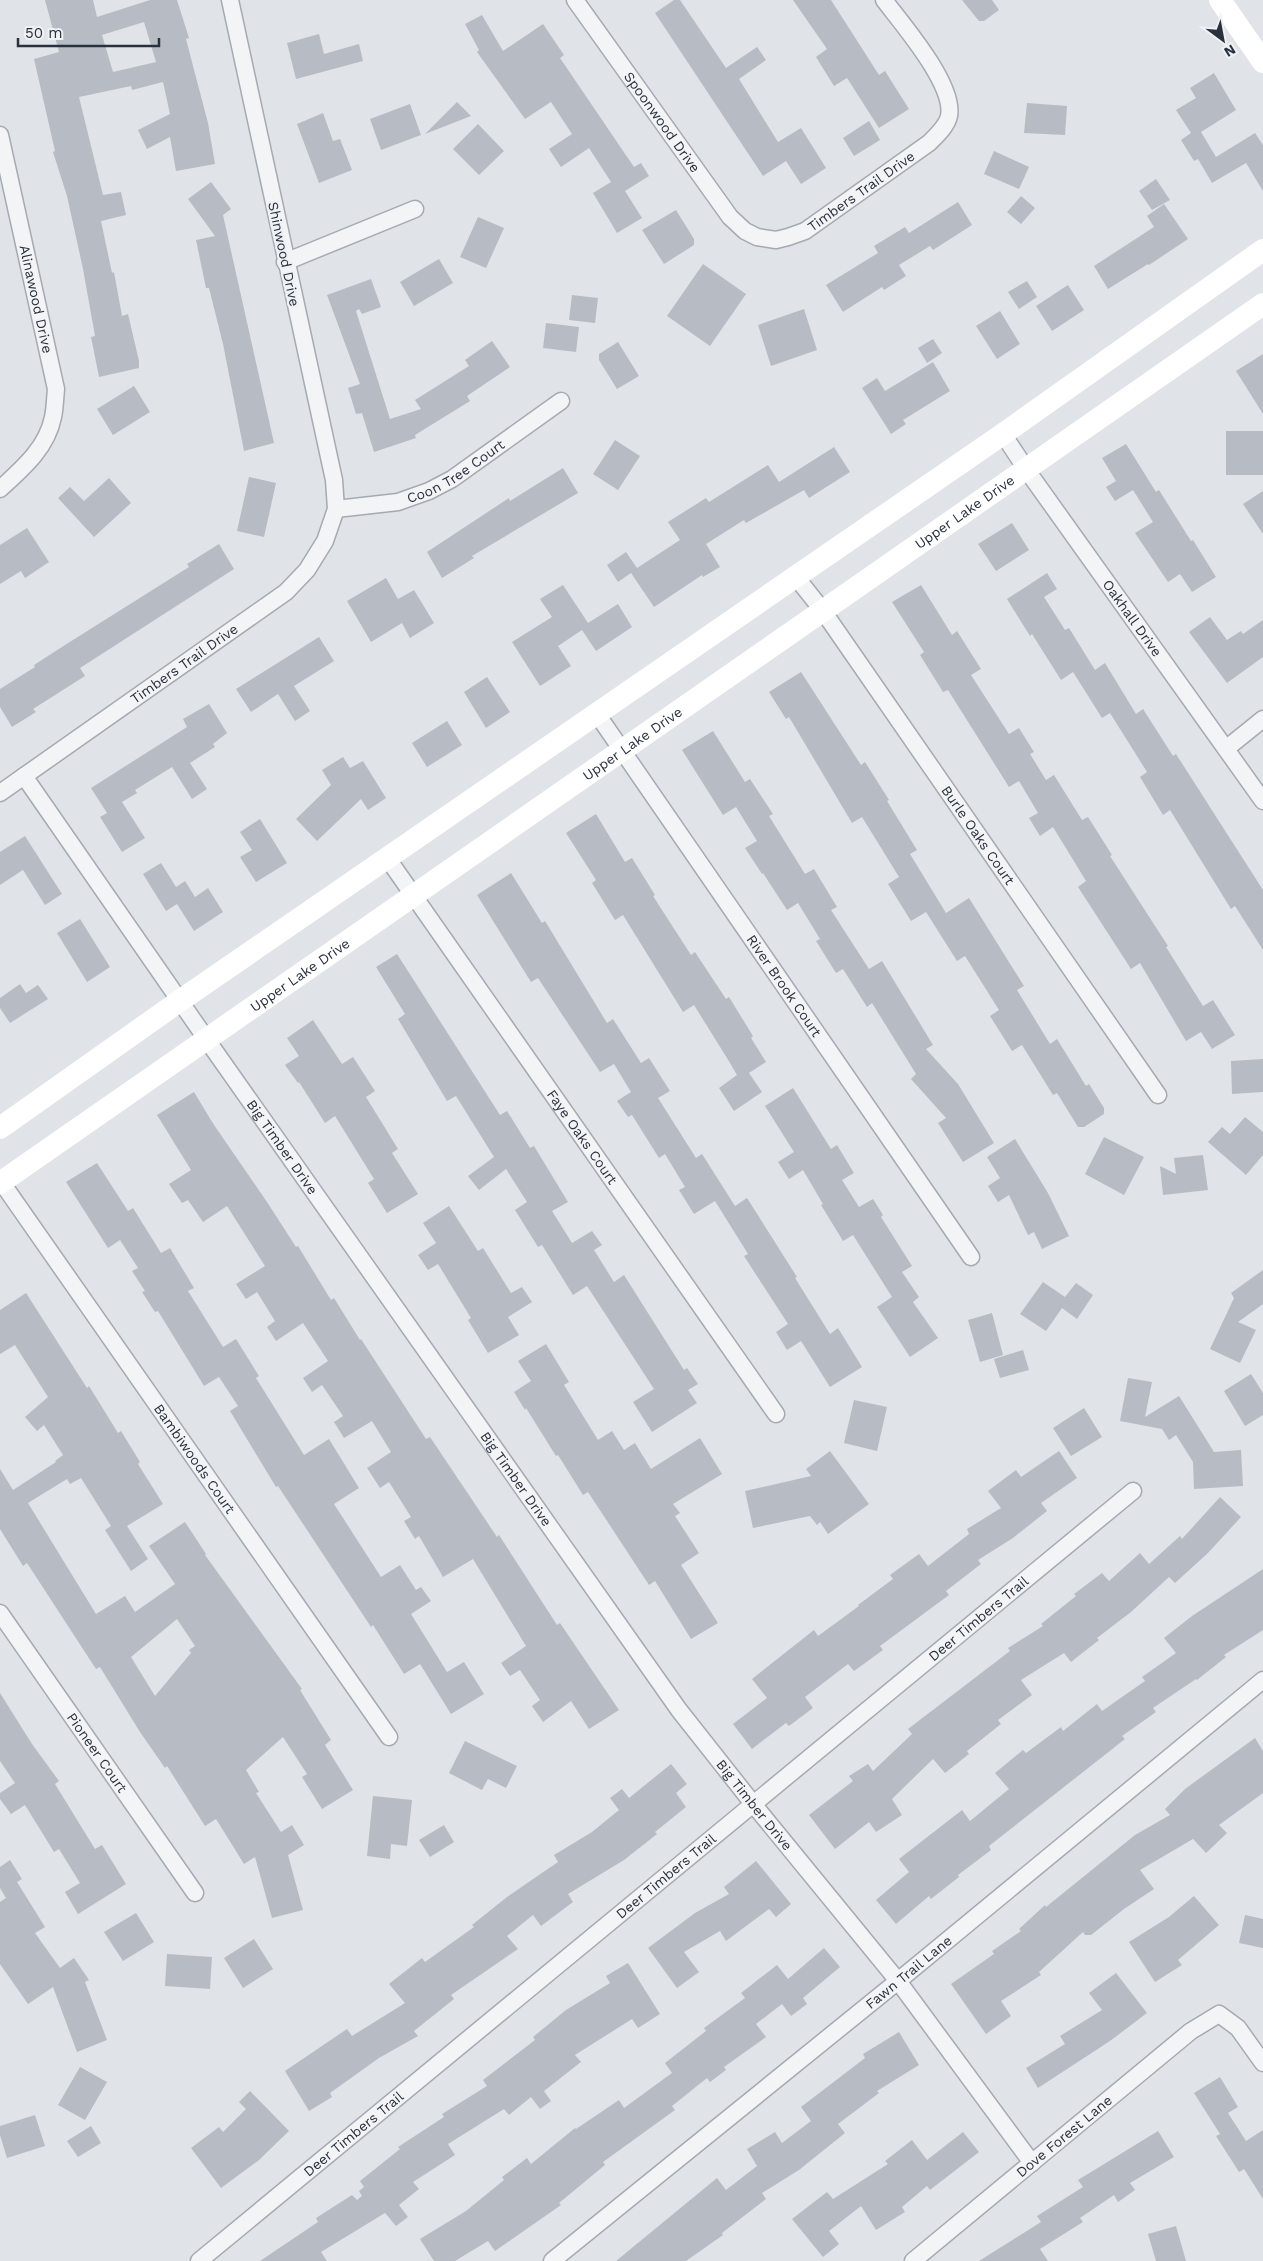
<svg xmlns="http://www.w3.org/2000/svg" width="1263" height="2261" font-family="'Work Sans',sans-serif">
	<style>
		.building { fill: #b7bcc4; fill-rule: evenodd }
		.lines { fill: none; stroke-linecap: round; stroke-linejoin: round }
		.street-casing { stroke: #a5aab2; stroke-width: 19 }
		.street { stroke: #f2f4f6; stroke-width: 16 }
		.secondary { stroke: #fff; stroke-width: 22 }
		.labels { text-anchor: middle; stroke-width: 4.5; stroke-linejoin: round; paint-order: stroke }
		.street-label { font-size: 14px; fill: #29313e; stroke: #eff2f5 }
	</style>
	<rect width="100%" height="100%" fill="#e0e3e8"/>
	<path class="building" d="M45 0H93L97 17 150 0H177L189 38 186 39 208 123 215 164 176 171 170 137 147 149 138 130 170 114 163 82 132 90 131 86 79 97 103 195 121 192 126 215 101 221 112 273 114 272 122 316 128 314 139 361V368L99 377 91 337 95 336 83 269 67 196 53 152 55 151 34 59 59 52ZM144 22 156 62 113 72 102 35Z
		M674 0H680L726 68 757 47 766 60 739 79 778 142 801 128 826 168 801 184 786 161 763 176 655 13Z
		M793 0H831L879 75 885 71 909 109 879 128 847 78 834 86 816 57 827 49Z
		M962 0H992L999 10 984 21H979Z
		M482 15 503 51 543 24 564 55 560 58 634 167 641 163 649 176 625 191 642 218 617 233 593 193 611 182 589 148 561 167 549 149 572 134 551 102 525 119 477 52 479 50 465 24Z
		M319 34 324 54 359 44 363 61 296 79 287 43Z
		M1214 73 1236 110 1201 132 1216 157 1255 133 1263 145V191L1246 163 1212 183 1198 159 1194 161 1181 140 1191 133 1176 110 1196 98 1190 88Z
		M457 102 471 116 425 134Z
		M1027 103 1067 106 1065 135 1024 133Z
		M410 104 421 135 381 150 370 119Z
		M323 113 333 141 340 139 352 170 319 183 297 124Z
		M869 121 880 140 854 156 843 138Z
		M478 124 504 151 479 175 453 149Z
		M994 151 1029 167 1019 189 984 174Z
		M1156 179 1170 200 1152 210 1139 191Z
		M211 182 231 209 223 215 274 443 244 451 223 344 209 288H206L196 240 215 236 188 199Z
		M1021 196 1035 208 1021 224 1007 212Z
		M958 202 972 225 933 250 930 246 899 265 906 276 884 290 882 287 843 312 826 285 878 253 874 246 905 227 909 233Z
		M1164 204 1188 239 1149 265 1148 264 1108 289 1094 266 1154 227 1147 216Z
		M676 210 694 239V245L664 264 642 230Z
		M478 217 504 228 486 268 460 257Z
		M439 259 453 283 414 306 400 282Z
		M703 264 746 294 710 346 667 316Z
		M371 279 381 307 362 314 359 309 356 311 390 419 421 409 415 400 469 366 465 360 492 341 510 367 467 396 470 401 415 435 416 438 374 452 362 413 356 414 348 388 360 384 327 295Z
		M1027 281 1037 297 1019 309 1008 292Z
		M1068 285 1084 310 1052 331 1036 306Z
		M572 295 598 298 595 323 569 320Z
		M804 309 817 350 771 366 758 325Z
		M1000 311 1020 344 997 359 976 326Z
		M546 323 579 327 576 352 543 348Z
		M933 339 942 353 927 363 918 348Z
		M618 342 639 376 617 389 599 360V354Z
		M1263 354V414L1236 371Z
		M933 362 950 391 903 420 906 424 891 434 862 388 877 378 885 391Z
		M134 386 150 412 113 435 97 409Z
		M1226 431H1263V475H1226Z
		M615 440 640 456 618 490 593 474Z
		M1126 444 1156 492 1159 490 1191 541 1193 540 1216 577 1192 592 1180 574 1168 582 1135 533 1153 522 1133 490 1115 501 1106 487 1116 481 1102 458Z
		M834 447 850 472 809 498 804 490 746 523 744 520 706 544 720 567 703 577 702 575 654 607 631 573 618 582 607 565 626 552 637 568 680 540 668 522 706 498 709 502 768 465 779 482Z
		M563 468 578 493 472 556 474 558 442 578 427 552 509 498 510 501Z
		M249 477 276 483 264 537 237 531Z
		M109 478 131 503 94 537 58 498 70 487 84 501Z
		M1263 491V534L1243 504Z
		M1012 523 1029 550 996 571 978 544Z
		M27 528 49 562 25 578 21 571 0 584V545Z
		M219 544 234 569 80 668 85 676 33 709 36 712 12 727 0 707V689L35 667 34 665 65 645 189 567 187 564Z
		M1047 573 1057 589 1044 597 1065 630 1069 628 1095 670 1105 663 1136 714 1143 709 1173 756 1176 754 1263 890V950L1235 906 1231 909 1170 810 1163 815 1140 777 1147 772 1110 713 1102 718 1073 672 1061 680 1032 634 1030 636 1007 599Z
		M386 578 398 599 414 590 434 623 410 638 402 623 371 642 347 601Z
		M563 585 588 623 618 604 632 627 596 651 582 630 558 646 571 666 540 686 512 642 552 617 540 599Z
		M921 585 952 635 957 631 981 669 971 675 1009 734 1019 728 1034 752 1030 754 1046 780 1054 775 1082 820 1088 817 1112 855 1110 856 1168 946 1166 947 1203 1006 1213 1000 1235 1035 1212 1049 1201 1032 1186 1041 1140 963 1131 969 1078 887 1086 881 1053 827 1040 836 1029 818 1038 813 1019 781 1009 787 948 690 943 692 920 655 924 652 892 602Z
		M1210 617 1227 640 1241 631 1243 634 1263 620V657L1227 683 1189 632Z
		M319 637 334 661 294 686 310 711 295 721 278 694 251 712 236 689Z
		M801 672 861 765 865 762 889 800 887 801 917 850 910 854 946 913 969 898 1024 986 1017 990 1050 1044 1057 1039 1086 1086 1089 1084 1104 1108V1114L1084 1127H1078L1057 1093 1053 1095 1022 1045 1012 1051 990 1016 999 1010 965 956 957 961 926 912 911 921 888 884 899 877 862 817 852 823 789 717 786 719 769 692Z
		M487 677 510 712 486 728 464 692Z
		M209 704 227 733 213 744 215 747 190 763 207 789 192 799 172 767 135 790 137 793 122 802 145 838 122 852 100 817 107 813 91 788 187 727 183 719Z
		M447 721 462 745 427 767 412 743Z
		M713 731 745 782 750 779 773 814 769 816 805 874 814 869 837 907 831 910 869 969 882 961 933 1045 926 1049 958 1084 994 1143 963 1162 938 1123 946 1118 911 1079 916 1074 872 1003 867 1007 843 969 836 973 816 941 820 939 798 903 787 910 763 873 762 874 745 848 757 841 736 807 723 815 682 750Z
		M343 757 350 768 363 761 386 798 368 810 361 799 317 841 296 819 331 785 322 770Z
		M596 814 625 862 632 858 655 895 653 896 691 955 695 952 726 999 729 997 753 1036 751 1038 766 1062 749 1073 762 1092 734 1111 719 1088 737 1075 730 1063 694 1005 683 1012 623 915 615 920 592 883 596 880 566 833Z
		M260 819 287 863 256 882 240 857 252 850 240 832Z
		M25 836 62 894 45 905 23 870 0 885V852Z
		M161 863 176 887 185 881 195 897 208 888 223 912 194 931 177 904 166 911 143 874Z
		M511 873 542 923 545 921 607 1023 613 1019 641 1063 649 1058 670 1091 658 1098 696 1158 702 1154 735 1206 747 1198 797 1277 795 1278 830 1334 838 1328 862 1367 830 1387 801 1341 787 1350 776 1332 788 1324 744 1256 748 1254 715 1201 694 1214 679 1190 685 1187 665 1154 659 1158 632 1115 628 1117 617 1101 631 1092 614 1064 600 1072 538 978 531 982 477 895Z
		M80 919 110 967 87 982 57 933Z
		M397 954 500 1115 507 1111 530 1148 534 1146 568 1202 552 1211 572 1243 592 1231 602 1245 594 1250 614 1282 624 1275 684 1370 687 1368 698 1384 688 1390 697 1403 652 1432 633 1402 654 1389 587 1286 573 1295 542 1245 538 1247 515 1210 527 1202 506 1169 479 1190 468 1176 494 1157 456 1096 447 1101 398 1019 405 1014 376 967Z
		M20 984 26 993 38 985 48 999 10 1023 0 1008V998Z
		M313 1020 342 1064 353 1057 375 1091 366 1097 398 1149 392 1153 418 1194 387 1213 368 1183 374 1179 335 1116 325 1123 299 1082 298 1083 285 1065 299 1056 287 1038Z
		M1263 1059V1092L1232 1094 1231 1061Z
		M793 1088 831 1149 837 1145 854 1173 842 1180 859 1207 873 1199 883 1215 881 1217 912 1266 902 1272 919 1297 913 1302 938 1338 910 1357 877 1307 892 1297 853 1235 843 1241 821 1205 823 1204 803 1170 789 1179 778 1162 794 1152 765 1106Z
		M194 1092 214 1125 267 1202 296 1247 298 1246 331 1300 334 1298 360 1340 361 1339 426 1439 430 1437 497 1537 499 1535 557 1625 560 1623 619 1710 589 1729 571 1701 543 1722 532 1706 540 1700 520 1670 510 1676 501 1663 526 1646 473 1559 443 1577 419 1536 415 1539 404 1521 411 1517 389 1482 380 1488 367 1468 391 1452 372 1421 344 1438 334 1422 343 1416 322 1385 312 1392 303 1378 328 1361 303 1323 276 1341 267 1327 275 1321 257 1292 246 1299 236 1284 265 1266 227 1206 203 1222 188 1200 182 1203 169 1184 191 1170 157 1115Z
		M1245 1117 1263 1132V1155L1246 1175 1208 1142 1222 1127 1230 1134Z
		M1104 1137 1144 1157 1124 1195 1085 1174Z
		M1015 1139 1048 1193 1069 1236 1042 1249 1034 1232 1028 1235 1009 1195 998 1202 988 1186 1000 1178 987 1157Z
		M1203 1155 1208 1190 1163 1195 1160 1166 1176 1174 1174 1158Z
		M97 1163 128 1211 133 1208 161 1253 170 1248 194 1288 188 1291 223 1347 236 1339 259 1376 256 1378 304 1455 329 1439 359 1488 334 1504 381 1577 400 1565 416 1590 421 1587 431 1601 411 1614 447 1672 464 1662 484 1694 451 1714 420 1664 404 1674 373 1625 371 1627 278 1486 276 1487 230 1411 238 1406 219 1377 204 1386 158 1311 155 1312 142 1292 145 1291 132 1271 138 1268 120 1240 108 1248 66 1182Z
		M449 1206 478 1251 483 1248 511 1293 522 1287 532 1302 508 1317 519 1335 488 1353 468 1320 471 1318 438 1264 428 1270 418 1255 436 1243 423 1223Z
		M1263 1270V1304L1238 1322 1256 1330 1240 1363 1210 1349 1234 1298 1231 1293Z
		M1043 1282 1065 1297 1076 1283 1093 1295 1077 1319 1062 1308 1046 1331 1020 1314Z
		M26 1293 87 1388 89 1386 118 1433 121 1431 140 1462 138 1464 163 1504 127 1526 148 1559 131 1571 105 1530 111 1526 81 1478 70 1484 67 1479 28 1503 96 1614 125 1596 135 1612 175 1584 149 1546 185 1522 206 1554 205 1555 302 1689 300 1690 331 1740 325 1745 353 1790 322 1809 302 1777 307 1774 283 1737 246 1770 259 1792 256 1793 281 1832 292 1825 304 1845 288 1855 303 1910 272 1918 255 1857 244 1864 216 1819 205 1826 167 1766 165 1768 140 1732 100 1667 96 1669 27 1563 23 1566 0 1529V1469L13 1490 56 1462 55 1461 63 1455 44 1425 37 1431 25 1417 48 1397 15 1345 0 1354V1310ZM177 1619 195 1646 189 1650 191 1653 155 1696 131 1657Z
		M992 1313 1003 1355 980 1362 968 1320Z
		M546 1344 569 1382 564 1385 598 1440 612 1431 624 1450 635 1443 651 1469 700 1438 722 1474 673 1504 680 1513 675 1516 699 1553 681 1565 718 1623 691 1639 655 1581 649 1585 588 1492 583 1495 558 1455 556 1456 526 1408 525 1410 514 1392 531 1381 518 1361Z
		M1023 1350 1029 1370 1000 1378 994 1359Z
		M1251 1374 1263 1393V1415L1245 1426 1224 1391Z
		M1128 1378 1152 1382 1145 1417 1179 1396 1214 1452 1241 1450 1243 1486 1194 1489 1193 1462 1176 1435 1169 1440 1162 1429 1120 1421Z
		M854 1400 887 1407 877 1451 844 1443Z
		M1084 1408 1102 1437 1071 1456 1053 1428Z
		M830 1451 869 1504 828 1534 820 1522 817 1525 810 1516 753 1528 745 1491 811 1476 806 1469Z
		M1059 1451 1077 1478 1041 1503 1047 1511 1013 1538 978 1560 981 1564 946 1591 949 1595 880 1646 883 1650 854 1671 848 1664 805 1697 813 1708 789 1726 786 1723 752 1749 733 1724 767 1698 752 1679 814 1630 818 1636 859 1606 858 1605 893 1579 890 1575 919 1554 928 1566 969 1534 967 1529 1001 1508 988 1491 1016 1470 1021 1477Z
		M1220 1497 1241 1517 1208 1553 1175 1583 1169 1577 1131 1612 1097 1638 1099 1640 1071 1662 1064 1653 1021 1680 1032 1695 998 1720 1001 1724 967 1751 969 1754 945 1773 933 1759 892 1799 902 1815 876 1832 869 1822 835 1849 809 1815 853 1781 849 1776 868 1764 873 1771 912 1734 908 1729 1010 1651 1008 1648 1043 1626 1041 1624 1076 1596 1074 1594 1102 1573 1109 1581 1140 1553 1149 1564 1180 1536 1182 1539Z
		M1263 1569V1630L1224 1655 1226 1657 1197 1680 1196 1679 1153 1708 1156 1712 1122 1736 1125 1739 989 1846 991 1850 958 1875 959 1877 931 1899 929 1896 896 1924 876 1900 909 1872 899 1859 962 1810 970 1821 1009 1789 995 1773 1023 1750 1026 1753 1061 1727 1063 1731 1097 1704 1102 1711 1145 1681 1142 1677 1176 1653 1164 1638 1192 1616Z
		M0 1693 32 1744 59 1781 55 1784 95 1849 102 1845 126 1884 78 1914 65 1892 80 1883 59 1849 54 1852 25 1805 11 1814 0 1799V1793L15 1783 0 1761Z
		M1255 1738 1263 1751V1793L1219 1825 1227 1833 1206 1853 1193 1839 1140 1870 1154 1889 1124 1909 1091 1935H1085L1083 1932 1039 1972 1041 1975 1001 2001 1011 2016 986 2034 951 1984 994 1954 992 1951 1021 1931 1019 1929 1045 1905 1046 1907 1135 1835 1170 1815 1165 1809 1185 1789Z
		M465 1741 517 1766 506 1788 488 1779 482 1790 449 1773Z
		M671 1764 687 1784 676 1793 686 1807 655 1832 657 1834 624 1860 568 1894 573 1902 541 1926 533 1915 507 1936 518 1949 451 1995 454 1999 414 2031 418 2036 379 2058 330 2093 332 2097 309 2111 285 2071 347 2029 352 2036 405 2003 389 1984 422 1958 425 1962 474 1927 472 1925 507 1897 558 1862 554 1855 592 1832 619 1810 610 1798 622 1789 629 1798Z
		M373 1796 412 1800 407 1846 391 1844 390 1859 367 1856Z
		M444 1825 454 1842 430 1857 419 1840Z
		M10 1860 22 1879 17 1882 45 1927 35 1933 60 1968 74 1958 89 1980 85 1982 107 2040 77 2052 53 1987 28 2004 0 1964V1902L6 1898 0 1888V1867Z
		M756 1861 791 1904 776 1917 769 1909 726 1941 720 1931 684 1952 699 1972 677 1988 648 1948 695 1913 729 1894 724 1887Z
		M1194 1896 1219 1925 1178 1960 1182 1965 1155 1982 1129 1942 1169 1917Z
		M136 1913 154 1942 123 1961 104 1932Z
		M1245 1915 1263 1919V1948L1239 1943Z
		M254 1939 273 1969 243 1988 224 1958Z
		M824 1948 840 1967 803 1998 807 2004 791 2016 782 2004 756 2024 766 2037 724 2067 726 2070 710 2082 707 2078 672 2106 675 2110 603 2162 605 2165 559 2203 561 2205 495 2251 488 2241 455 2261H434L420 2239 466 2211 504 2180 502 2177 527 2158 531 2164 575 2128 576 2129 619 2100 624 2108 672 2073 665 2063 706 2031 704 2028 745 1998 741 1993 777 1965 788 1979Z
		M167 1954 212 1957 210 1989 165 1986Z
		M628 1963 660 2014 638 2028 632 2019 575 2055 581 2062 544 2091 551 2101 540 2109 531 2097 509 2115 504 2109 448 2144 455 2155 413 2182 419 2189 399 2205 408 2217 396 2226 385 2213 321 2252 327 2261H260L318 2222 316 2218 352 2195 357 2200 362 2196 359 2191 364 2187 360 2181 400 2149 398 2147 444 2117 442 2114 487 2086 483 2080 535 2040 533 2037 566 2010 610 1983 606 1976Z
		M1116 1973 1147 2013 1110 2041 1038 2088 1026 2068 1065 2044 1060 2036 1102 2010 1089 1993Z
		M899 2032 919 2065 877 2091 879 2093 838 2124 845 2133 799 2170 762 2193 766 2199 722 2233 723 2235 686 2261H616L717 2178 726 2190 757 2166 747 2149 775 2132 782 2143 811 2121 801 2107 865 2058 863 2054Z
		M80 2067 107 2082 85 2120 58 2105Z
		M1220 2077 1238 2107 1228 2113 1246 2141 1263 2130V2199L1244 2169 1239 2172 1216 2136 1220 2134 1194 2093Z
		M250 2091 289 2131 259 2160 221 2188 191 2148 219 2127 223 2132 246 2109 239 2102Z
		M35 2115 45 2146 7 2158 0 2135V2126Z
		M91 2126 101 2143 78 2157 67 2141Z
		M1158 2131 1174 2157 1130 2183 1135 2190 1118 2202 1114 2195 1080 2218 1083 2222 1040 2249 1048 2261H979L1041 2222 1037 2216 1083 2187 1078 2180Z
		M963 2132 979 2152 930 2190 927 2186 902 2207 905 2212 876 2230 861 2206 829 2231 839 2244 823 2257 792 2219 827 2192 833 2199 888 2164 885 2161 912 2140 927 2160Z
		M1176 2226 1186 2261H1156L1148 2234Z"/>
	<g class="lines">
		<defs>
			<g id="street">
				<path id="s1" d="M575 0 730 217 745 231 757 237 776 240 788 237 805 231 929 143C936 136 947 126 949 116 955 85 903 25 884 0"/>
				<path id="s2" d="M0 135 56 389C55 398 55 408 53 417 47 448 22 469 0 489"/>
				<path d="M285 262 415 209"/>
				<path id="s3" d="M1003 434 1026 469 1263 801"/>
				<path id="s4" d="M336 509 398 502 429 491 452 479 561 401"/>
				<path id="s5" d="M796 577 823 611 1158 1095"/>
				<path id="s6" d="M597 714 971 1257"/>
				<path d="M1227 748 1263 719"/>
				<path id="s7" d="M24 776 207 1040 679 1710 754 1805 898 1981 1032 2163"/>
				<path id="s8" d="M0 793 286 592 307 570 325 541 336 509 334 480 230 0"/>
				<path id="s9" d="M388 859 776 1414"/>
				<path id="s10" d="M0 1180 389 1737"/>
				<path id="s11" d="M0 1613 195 1893"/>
				<path id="s12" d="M199 2261 1133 1491"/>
				<path id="s13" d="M552 2261 898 1981 1263 1680"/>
				<path id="s14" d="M913 2261 1191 2031 1219 2014 1238 2028 1263 2063"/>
			</g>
		</defs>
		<use href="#street" class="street-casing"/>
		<use href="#street" class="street"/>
		<g class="secondary">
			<path d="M1220 0 1263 62"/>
			<path d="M0 1128 181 1000 1003 434 1263 250"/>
			<path id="s15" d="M0 1183C422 891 842 597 1263 304"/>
		</g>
	</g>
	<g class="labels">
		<g class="street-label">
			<text dy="5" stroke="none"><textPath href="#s1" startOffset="150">Spoonwood Drive</textPath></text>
			<text dy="5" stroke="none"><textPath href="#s1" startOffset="419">Timbers Trail Drive</textPath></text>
			<text transform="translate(284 254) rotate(78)" y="5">Shinwood Drive</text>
			<text dy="5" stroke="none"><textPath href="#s2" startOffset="168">Alinawood Drive</textPath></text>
			<text dy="5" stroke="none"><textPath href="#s4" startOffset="128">Coon Tree Court</textPath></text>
			<text dy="5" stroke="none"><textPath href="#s15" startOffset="1175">Upper Lake Drive</textPath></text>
			<text dy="5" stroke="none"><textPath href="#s3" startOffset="225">Oakhall Drive</textPath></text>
			<text dy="5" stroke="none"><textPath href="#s8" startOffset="225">Timbers Trail Drive</textPath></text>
			<text dy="5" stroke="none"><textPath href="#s15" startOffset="770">Upper Lake Drive</textPath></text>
			<text dy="5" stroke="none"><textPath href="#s5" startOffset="316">Burle Oaks Court</textPath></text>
			<text dy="5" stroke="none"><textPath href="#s15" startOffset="365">Upper Lake Drive</textPath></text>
			<text dy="5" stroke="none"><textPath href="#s6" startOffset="330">River Brook Court</textPath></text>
			<text dy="5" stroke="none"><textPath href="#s9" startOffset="339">Faye Oaks Court</textPath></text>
			<text dy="5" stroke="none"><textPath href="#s7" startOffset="452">Big Timber Drive</textPath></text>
			<text dy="5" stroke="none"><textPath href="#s10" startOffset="340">Bambiwoods Court</textPath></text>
			<text dy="5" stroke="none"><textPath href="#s7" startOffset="858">Big Timber Drive</textPath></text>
			<text dy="5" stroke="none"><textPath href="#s12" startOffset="1010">Deer Timbers Trail</textPath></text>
			<text dy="5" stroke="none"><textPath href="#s11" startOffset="170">Pioneer Court</textPath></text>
			<text dy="5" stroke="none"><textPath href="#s7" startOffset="1262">Big Timber Drive</textPath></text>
			<text dy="5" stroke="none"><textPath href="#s12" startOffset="605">Deer Timbers Trail</textPath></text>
			<text dy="5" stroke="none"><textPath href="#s13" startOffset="459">Fawn Trail Lane</textPath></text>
			<text dy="5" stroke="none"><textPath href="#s12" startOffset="200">Deer Timbers Trail</textPath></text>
			<text dy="5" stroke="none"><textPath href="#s14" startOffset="196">Dove Forest Lane</textPath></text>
		</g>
	</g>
	<g transform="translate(1223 40) rotate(148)" stroke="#eff2f5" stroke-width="4" paint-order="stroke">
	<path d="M0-4L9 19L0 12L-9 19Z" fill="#29313e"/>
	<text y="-8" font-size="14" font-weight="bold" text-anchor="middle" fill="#29313e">N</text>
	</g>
	<path d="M18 38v8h141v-8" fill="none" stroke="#29313e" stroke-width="2.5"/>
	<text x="25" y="38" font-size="15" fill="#29313e" stroke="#eff2f5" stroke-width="4" paint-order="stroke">50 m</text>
</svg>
